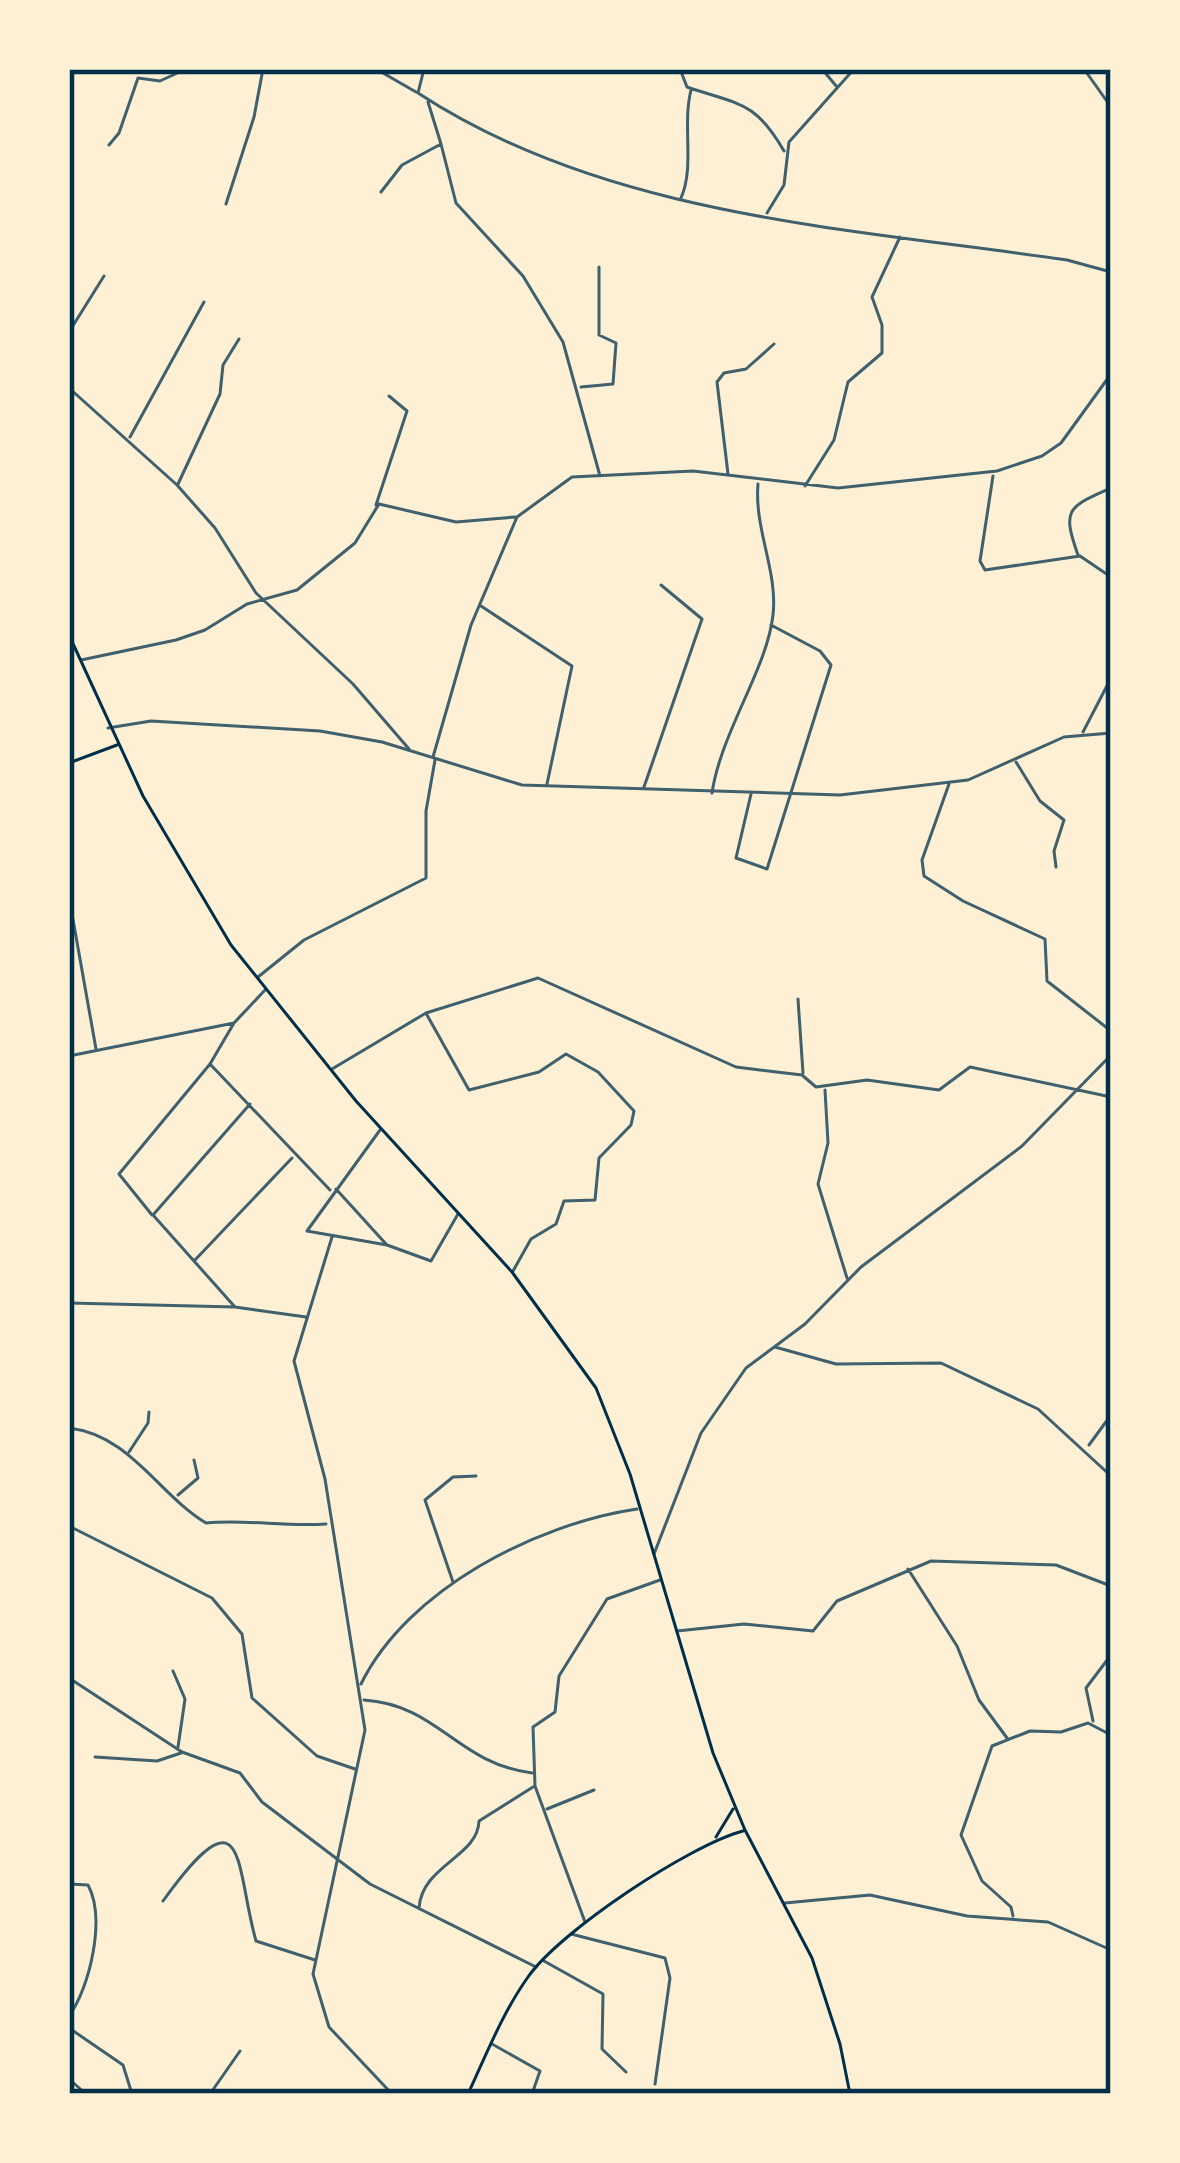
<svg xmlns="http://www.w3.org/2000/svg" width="1180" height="2163" font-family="'Exo 2',sans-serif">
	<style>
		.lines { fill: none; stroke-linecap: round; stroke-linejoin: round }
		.minor { stroke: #3f606c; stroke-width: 3 }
		.tertiary { stroke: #3f606c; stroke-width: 3 }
		.secondary { stroke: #003049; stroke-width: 3 }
		.neatline { fill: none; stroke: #003049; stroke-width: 4.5 }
	</style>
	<rect width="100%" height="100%" fill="#fdf0d5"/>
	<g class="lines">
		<path class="minor" d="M376 69 416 92
			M424 69 418 93C607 217 849 228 1067 260L1111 272
			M680 69 687 87C740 105 755 101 784 151
			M822 69 837 87
			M1084 69 1111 107
			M441 144 456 203 523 276 563 342 600 476
			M109 145 119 133 138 78 160 81 186 69
			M381 192 402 165 441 144 428 102
			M681 198C695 166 682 126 691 90
			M226 204 254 117 263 69
			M767 213 784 185 789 142 854 69
			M69 332 104 276
			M581 387 613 384 616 343 599 335V267
			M69 388 177 485 215 528 256 593 353 684 409 749
			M130 437 204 302
			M728 474 717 382 724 373 746 369 774 344
			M993 476 980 561 985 570 1080 556 1111 577
			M178 484 220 394 223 365 239 339
			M805 486 834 440 848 382 882 353V325L872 297 900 237
			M376 505 407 411 389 396
			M1078 555C1061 508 1069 507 1111 488
			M481 606 572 666 547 784
			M81 660 176 640 205 630 247 604 297 590 355 543 379 504 456 522 515 517
			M1083 732 1111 678
			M433 757 471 625 517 517 572 477 693 471 838 488 997 471 1042 456 1061 443 1111 374
			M1016 762 1040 801 1064 820 1054 851 1056 867
			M949 784 922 860 924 876 963 901 1045 939 1047 981 1111 1031
			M644 787 702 619 661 585
			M712 793C721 732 767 669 773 615 778 571 754 529 758 484
			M751 794 736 858 767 869 831 665 820 651 771 625
			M69 861V878
			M69 897 96 1049
			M258 977 304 940 426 878V811L435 760
			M798 999 803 1073
			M427 1015 469 1090 539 1072 566 1054 598 1072 634 1111 631 1125 599 1158 595 1200 564 1201 556 1224 531 1239 513 1271
			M69 1056 234 1023 265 990
			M210 1064 330 1190
			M332 1069 426 1013 538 978 736 1067 802 1075 816 1087 867 1080 939 1090 970 1067 1111 1097
			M825 1090 828 1143 818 1184 847 1278
			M380 1130 307 1231 387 1245 431 1261 458 1214
			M336 1189 386 1244
			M152 1215 119 1174 210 1064 234 1023
			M332 1237 294 1361 325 1479 365 1730 313 1974 329 2027 392 2094
			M195 1260 292 1158
			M69 1303 235 1307 306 1317
			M235 1307 153 1215 250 1104
			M775 1347 836 1364 941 1363 1038 1409 1111 1476
			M69 1428C130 1435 158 1494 206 1523 246 1519 285 1527 326 1524
			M1089 1445 1111 1415
			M129 1452 148 1423 149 1412
			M178 1495 198 1478 194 1460
			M69 1526 212 1598 242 1634 252 1698 317 1756 355 1769
			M654 1554 701 1433 746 1368 805 1324 861 1267 1022 1146 1111 1055
			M908 1569 957 1646 979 1700 1007 1738
			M453 1582 425 1500 453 1477 476 1476
			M677 1631 744 1624 813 1631 837 1601 931 1561 1056 1565 1111 1586
			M173 1671 185 1699 178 1747
			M69 1678 182 1752 240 1773 262 1802 370 1884 536 1967
			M361 1684C408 1589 536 1524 637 1509
			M364 1700C439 1705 456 1763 532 1773
			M1093 1721 1086 1688 1111 1655
			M95 1757 157 1761 181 1753
			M547 1809 594 1790
			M69 1884 88 1885C106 1918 90 1987 69 2016
			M163 1901C247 1784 235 1867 256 1941L315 1960
			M785 1903 870 1895 967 1916 1048 1922 1111 1950
			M419 1908C422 1865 478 1857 479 1821L533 1787
			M1013 1916 1011 1907 982 1881 961 1835 992 1746 1030 1731 1061 1732 1088 1723 1111 1735
			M585 1922 535 1786 533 1727 555 1712 559 1676 607 1599 660 1580
			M571 1934 665 1958 670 1978 655 2084
			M544 1961 603 1994 602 2049 626 2072
			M69 2028 123 2065 132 2094
			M492 2044 540 2071 532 2094
			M69 2079 86 2094
			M210 2094 240 2051"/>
		<path class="tertiary" d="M108 728 151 721 320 731 382 742 522 785 840 795 968 780 1064 737 1111 733"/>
		<path class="secondary" d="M69 635 143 796 231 945 356 1101 512 1272 596 1388 630 1474 713 1753 745 1830 812 1958 840 2044 850 2094
			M69 763 117 745
			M716 1837 733 1809
			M468 2094C486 2055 503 2012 528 1977 560 1931 690 1845 743 1831"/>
	</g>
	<rect width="1180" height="2163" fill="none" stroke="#fdf0d5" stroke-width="144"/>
	<rect x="72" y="72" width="1036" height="2019" class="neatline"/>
</svg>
